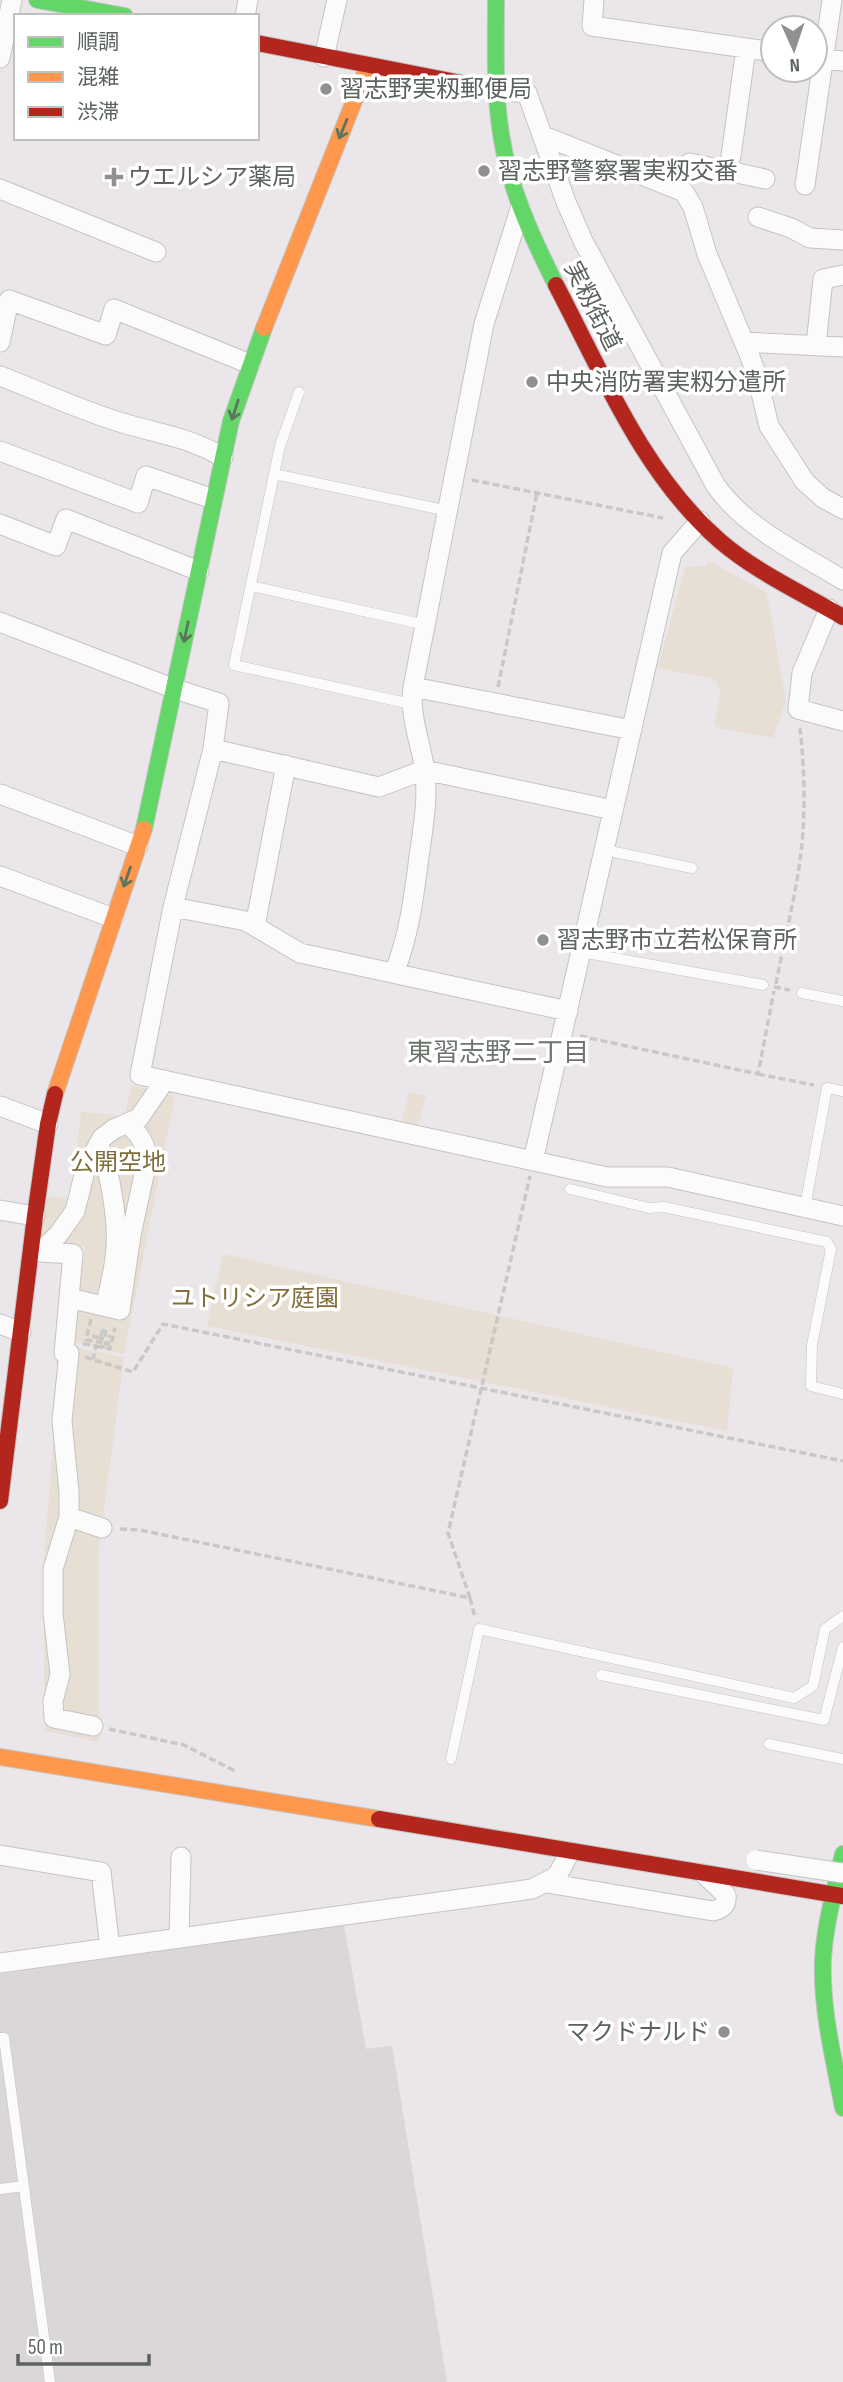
<svg xmlns="http://www.w3.org/2000/svg" width="843" height="2382" font-family="'Sofia Sans Condensed','Noto Sans JP',sans-serif">
	<style>
		.industrial { fill: #dbd6d8 }
		.green { fill: #e7ded4 }
		.lines { fill: none; stroke-linecap: round; stroke-linejoin: round }
		.lane-casing { stroke: #c4c4c4; stroke-width: 11 }
		.street-casing { stroke: #c4c4c4; stroke-width: 21 }
		.fast-casing { stroke: #c5c5c4; stroke-width: 18 }
		.slow-casing { stroke: #c5c5c4; stroke-width: 18 }
		.jam-casing { stroke: #c5c5c4; stroke-width: 18 }
		.path { stroke: #c8c9c5; stroke-width: 3.5; stroke-dasharray: 7 3.5; stroke-linecap: butt }
		.lane { stroke: #fcfbfc; stroke-width: 10 }
		.street { stroke: #fcfbfc; stroke-width: 19 }
		.fast { stroke: #63d668; stroke-width: 16 }
		.slow { stroke: #ff974d; stroke-width: 16 }
		.jam { stroke: #b3261e; stroke-width: 16 }
		.street-bridge-casing { stroke: #c4c4c4; stroke-width: 21; stroke-linecap: butt }
		.street-bridge { stroke: #fcfbfc; stroke-width: 19 }
		.oneway { stroke: #5d745f }
		.poi-dot { fill: #8e918e; stroke: #fff; stroke-width: 2.5 }
		.labels { text-anchor: middle; stroke-width: 7; stroke-linejoin: round; paint-order: stroke }
		.poi-label { font-size: 24px; fill: #5c635d; stroke: #fff; text-anchor: start }
		.street-label { font-size: 24px; fill: #5c635d; stroke: #fff }
		.park-label { font-size: 24px; fill: #826e3c; stroke: #fff }
		.neighbourhood-label { font-size: 26px; fill: #6d756e; stroke: #fff }
	</style>
	<rect width="100%" height="100%" fill="#ebe6e9"/>
	<path class="industrial" d="M344 1925 366 2049 392 2046 447 2382H0V1974Z"/>
	<path class="green" d="M709 561 767 593 786 701 773 738 717 728 714 723 721 694 715 679 658 668 685 567 705 566Z
		M131 1085 175 1096 124 1354 73 1342 85 1246 39 1243 44 1196 72 1199 81 1112 125 1116Z
		M409 1092 426 1096 418 1125 402 1122Z
		M37 1245 82 1249 69 1346 124 1357 99 1547V1742L45 1731 43 1572 58 1380 56 1360 67 1261Z
		M223 1254 733 1368 727 1431 207 1326Z"/>
	<g class="lines">
		<defs>
			<path id="lane" d="M299 392 280 446 234 665 411 704
				M274 474 448 511
				M251 586 426 625
				M605 850 692 868
				M581 952 763 985
				M802 993 843 1001
				M570 1189 649 1208 664 1207 827 1242 831 1249 812 1345 811 1386 843 1394
				M805 1207 827 1088 843 1091
				M601 1675 824 1720 843 1647
				M769 1744 843 1759
				M451 1759 479 1629 794 1698 813 1686 825 1629 843 1616
				M0 2038H4L50 2382
				M0 2189 24 2186"/>
			<path id="street" d="M594 0 592 26 773 52
				M245 16 248 0
				M324 57 337 0
				M815 57 843 61
				M0 58 12 0
				M497 90 527 93 566 202 583 241 716 486C747 529 799 553 843 580
				M544 136 684 192 693 207 707 254 749 354 757 376 769 426 805 482 823 498 843 509
				M731 156 746 48
				M805 185 832 0
				M676 187 690 163 765 179
				M0 189 156 252
				M758 217 791 228 810 238 843 240
				M0 342 9 300 106 335 114 309 250 364
				M744 342 843 347
				M816 345 823 279 843 275
				M0 376C42 392 84 412 126 424 164 435 187 437 223 457
				M0 451 138 503 146 476 213 499
				M0 524 56 546 66 519 199 571
				M829 609 802 673 798 709 843 721
				M0 622 175 689 219 703 213 749 379 787 424 770 613 810
				M413 687 632 730
				M0 794 138 846
				M0 876 113 918
				M173 907 213 749
				M255 926 286 765
				M394 973C409 936 414 896 419 857 423 828 428 801 425 772 421 742 409 717 413 687L484 324 520 209
				M568 1011 300 953 246 921 173 907 140 1075 607 1177H668L843 1216
				M0 1106 48 1124
				M98 1145C110 1166 118 1222 116 1247 115 1267 110 1287 105 1306
				M533 1161 672 553 700 521
				M0 1210 35 1216
				M69 1298 120 1310 131 1235 147 1161C147 1146 139 1131 126 1124
				M0 1324 21 1332
				M69 1517 102 1528
				M93 1726 54 1718 53 1701 60 1675 53 1613V1569L69 1517V1492L62 1421 69 1353H64L73 1254 40 1252 58 1235 75 1211 86 1167 102 1138 114 1129 139 1118 165 1080
				M0 1855 101 1872 110 1948
				M547 1883 713 1911C722 1909 727 1905 726 1895L704 1874
				M179 1938 181 1857
				M0 1963 532 1889 557 1876 570 1852"/>
			<path id="fast" d="M37 0 125 16
				M496 0C496 45 494 90 501 134 509 188 532 237 556 285
				M144 829 231 421 264 328
				M843 1854C835 1889 825 1924 823 1959 821 2010 834 2059 843 2108"/>
			<path id="slow" d="M264 328 368 66
				M55 1094 144 829
				M0 1757 379 1819"/>
			<path id="jam" d="M257 43 497 90
				M556 285C602 373 644 475 720 541 756 572 802 593 843 617
				M0 1501 35 1216 48 1124 55 1094
				M379 1819 843 1896"/>
		</defs>
		<use href="#lane" class="lane-casing"/>
		<use href="#street" class="street-casing"/>
		<use href="#fast" class="fast-casing"/>
		<use href="#slow" class="slow-casing"/>
		<use href="#jam" class="jam-casing"/>
		<path class="path" d="M472 480 663 518
			M498 687 537 493
			M776 984C783 945 793 907 799 868 806 823 805 773 800 728
			M774 987 790 990
			M580 1036 758 1074 774 991
			M758 1074 814 1085
			M91 1319 86 1340 104 1343 103 1348
			M92 1336 101 1338 102 1330 98 1329
			M100 1342 101 1338 105 1339 106 1326
			M104 1343 108 1344 110 1335
			M83 1344 96 1346 93 1359
			M96 1346 110 1349 115 1328
			M85 1357 133 1372 163 1324 843 1461
			M120 1529 140 1530 470 1598 475 1617
			M470 1598 448 1533 530 1176
			M109 1729 184 1745 237 1772"/>
		<use href="#lane" class="lane"/>
		<use href="#street" class="street"/>
		<use href="#fast" class="fast"/>
		<use href="#slow" class="slow"/>
		<use href="#jam" class="jam"/>
		<defs>
			<path id="street-bridge" d="M756 1860 843 1873"/>
		</defs>
		<use href="#street-bridge" class="street-bridge-casing"/>
		<use href="#street-bridge" class="street-bridge"/>
	</g>
	<defs><path id="oneway-shaft" d="M-6 0H5M1.5-3L5.5 0L1.5 3" fill="none" stroke-width="1.6" stroke-linecap="round" stroke-linejoin="round" transform="scale(1.75)"/></defs>
	<g class="oneway">
		<use href="#oneway-shaft" transform="translate(343 129) rotate(112)"/>
		<use href="#oneway-shaft" transform="translate(235 410) rotate(108)"/>
		<use href="#oneway-shaft" transform="translate(186 632) rotate(102)"/>
		<use href="#oneway-shaft" transform="translate(127 877) rotate(109)"/>
	</g>
	<g class="poi-dot">
		<circle cx="326" cy="89" r="7"/>
		<circle cx="484" cy="171" r="7"/>
		<path d="M110.5 166.5h7v7h7v7h-7v7h-7v-7h-7v-7h7z"/>
		<circle cx="532" cy="382" r="7"/>
		<circle cx="543" cy="940" r="7"/>
		<circle cx="724" cy="2032" r="7"/>
	</g>
	<g class="labels">
		<g class="poi-label">
			<text x="340" y="97">習志野実籾郵便局</text>
			<text x="498" y="179">習志野警察署実籾交番</text>
			<text x="128" y="185">ウエルシア薬局</text>
			<text x="546" y="390">中央消防署実籾分遣所</text>
			<text x="557" y="948">習志野市立若松保育所</text>
			<text x="710" y="2040" text-anchor="end">マクドナルド</text>
		</g>
		<g class="street-label">
			<text transform="translate(593 306) rotate(63)" y="8">実籾街道</text>
		</g>
		<g class="park-label">
			<text x="118" y="1170">公開空地</text>
			<text x="255" y="1306">ユトリシア庭園</text>
		</g>
		<g class="neighbourhood-label">
			<text x="498" y="1061">東習志野二丁目</text>
		</g>
	</g>
	<rect x="14" y="14" width="245" height="126" fill="#ffffff" stroke="#bec1be" stroke-width="2"/>
	<rect x="28" y="37" width="35" height="10" fill="#63d668" stroke="#bec1be" stroke-width="2"/>
	<text x="77" y="49" font-size="21" fill="#5c635d">順調</text>
	<rect x="28" y="72" width="35" height="10" fill="#ff974d" stroke="#bec1be" stroke-width="2"/>
	<text x="77" y="84" font-size="21" fill="#5c635d">混雑</text>
	<rect x="28" y="107" width="35" height="10" fill="#b3261e" stroke="#bec1be" stroke-width="2"/>
	<text x="77" y="119" font-size="21" fill="#5c635d">渋滞</text>
	<g transform="translate(794 49) rotate(177)"><circle r="33" fill="#ffffff" stroke="#bec1be" stroke-width="2"/>
	<path d="M0-5L12 26L0 18L-12 26Z" fill="#8e918e"/>
	<text y="-10" font-size="19" font-weight="bold" text-anchor="middle" fill="#5c635d">N</text>
	</g>
	<path d="M18 2354v10h131v-10" fill="none" stroke="#5c635d" stroke-width="3.5"/>
	<text x="28" y="2354" font-size="21" fill="#5c635d" stroke="#ffffff" stroke-width="5" paint-order="stroke">50 m</text>
</svg>
